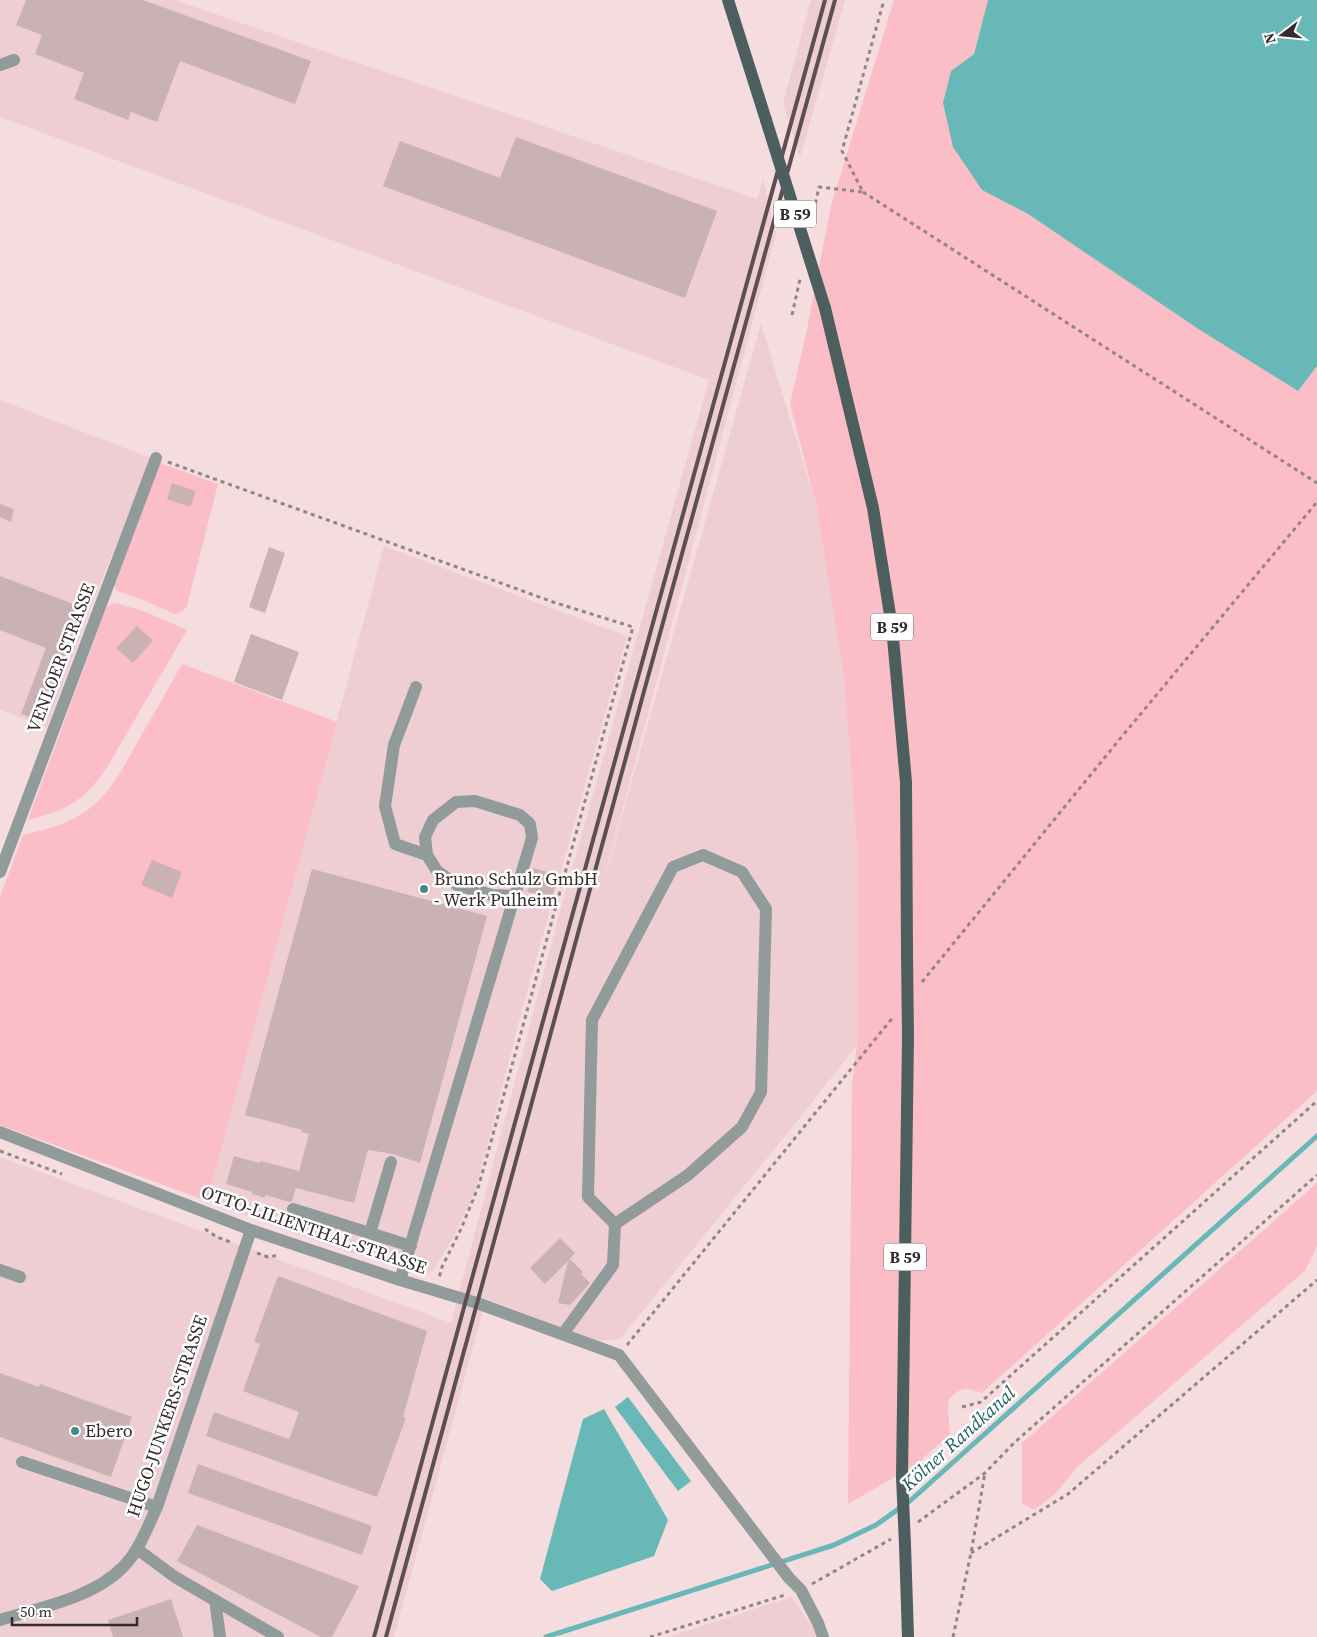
<svg xmlns="http://www.w3.org/2000/svg" width="1317" height="1637" font-family="'Source Serif 4',serif">
	<style>
		.built { fill: #eeced2 }
		.green { fill: #fcbec6 }
		.water { fill: #68b8b7 }
		.lines { fill: none; stroke-linecap: round; stroke-linejoin: round }
		.stream { stroke: #68b8b7; stroke-width: 5 }
		.building { fill: #c9b1b4 }
		.path { stroke: #958486; stroke-width: 3; stroke-dasharray: 4 4; stroke-linecap: butt }
		.minor { stroke: #909b9a; stroke-width: 12 }
		.major { stroke: #4c5f5e; stroke-width: 12 }
		.rail { stroke: #5c4f51; stroke-width: 4 }
		.major-bridge { stroke: #4c5f5e; stroke-width: 12 }
		.poi-dot { fill: #448c8b; stroke: #fff; stroke-width: 2 }
		.labels { text-anchor: middle; stroke-width: 5; stroke-linejoin: round; paint-order: stroke }
		.shield { fill: #fff; stroke: #726b6b; stroke-width: 1 }
		.shield-label { font-size: 16px; font-weight: bold; fill: #352b2c }
		.street-label { font-size: 18px; fill: #352b2c; stroke: #fff }
		.poi-label { font-size: 18px; fill: #352b2c; stroke: #fff; text-anchor: start }
		.water-label { font-size: 19px; font-style: italic; fill: #1f6161; stroke: #fff }
	</style>
	<rect width="100%" height="100%" fill="#f4dcdf"/>
	<path class="built" d="M0 0H174L757 199 763 179 776 234 598 901 761 324 816 504 844 677 857 846V1045L802 1115 620 1339 594 1341 486 1299 394 1637H0V1157L451 1323 555 930 709 380 0 117Z
		M811 0H845L800 157 783 103Z
		M0 400 151 458 96 594 47 727 0 710Z
		M384 546 627 636 523 1006 476 1189 454 1236 433 1271 423 1275 321 1243 207 1201Z
		M791 1597 812 1626 816 1637H669Z"/>
	<path class="green" d="M894 0H988L974 54 951 71 982 190 1028 214 1298 391 1317 366V1091L982 1393C967 1387 961 1387 949 1399L948 1411 950 1434 916 1465 848 1504 852 1084 857 1045V846L844 677 816 504 790 404 806 334 831 206Z
		M160 463 218 484 187 606C183 611 180 614 174 614L148 602 117 591 114 585Z
		M116 603 146 612 187 630 106 769C81 803 69 809 28 820L106 608 111 604Z
		M182 664 337 722 207 1201 0 1125V897L23 835C42 830 63 826 80 815 110 798 126 762 142 734 156 711 169 687 182 664Z
		M1317 1183V1246L1305 1271 1077 1467 1055 1494 1034 1510 1022 1503V1443Z"/>
	<path class="water" d="M988 0H1317V366L1298 391 1200 330 1028 214 982 190 953 147 943 103 951 71 974 54Z
		M628 1397 691 1481 678 1491 615 1407Z
		M604 1409 668 1520 654 1556 552 1591 540 1579 583 1419Z"/>
	<g class="lines">
		<path class="stream" d="M546 1637 834 1545 876 1525 911 1500 1317 1136"/>
	</g>
	<path class="building" d="M26 0H143L311 61 295 104 180 61 157 122 131 112 128 120 74 99 84 73 35 54 42 35 16 25Z
		M516 137 717 211 685 298 383 186 400 141 500 178Z
		M172 483 196 491 190 507 167 499Z
		M0 504 14 509 11 522 0 517Z
		M269 547 285 553 265 613 249 607Z
		M0 576 84 608 42 721 21 714 46 648 0 630Z
		M137 626 153 641 133 663 116 648Z
		M251 634 299 652 282 700 234 682Z
		M152 860 182 872 172 898 141 885Z
		M533 868 558 875 552 897 527 892Z
		M312 869 487 916 420 1163 393 1154 368 1150 354 1203 296 1188 292 1201 290 1202 265 1195V1198L252 1194V1192L226 1184 234 1156 260 1163 261 1161 299 1171 309 1134 301 1132 302 1130 245 1115Z
		M560 1238 575 1253 570 1259 583 1272 581 1274 590 1283 570 1305 558 1303 568 1261 545 1284 530 1268Z
		M278 1276 427 1331 403 1417 406 1418 377 1497 206 1436 214 1412 289 1439 299 1412 243 1391 260 1344 254 1342Z
		M0 1373 39 1387 40 1384 132 1417 111 1477 0 1437Z
		M198 1464 372 1526 362 1555 188 1493Z
		M197 1525 359 1586 332 1637H321L177 1561Z
		M171 1599 183 1637H113L108 1620Z"/>
	<g class="lines">
		<path class="path" d="M863 192 1317 483
			M812 219 819 187 863 192 842 151 884 0
			M792 315 800 279
			M168 462 553 602 633 627 479 1185 461 1229 442 1267 439 1278
			M922 982 1119 740 1317 502
			M0 1151 62 1174
			M205 1229 217 1237 233 1243
			M257 1253 268 1257 280 1255
			M627 1345 894 1016
			M962 1407 981 1402 1317 1101
			M918 1522 985 1473 1015 1442 1317 1175
			M971 1553 1068 1494 1317 1280
			M812 1584 891 1539
			M650 1637 785 1595
			M953 1637 971 1553 985 1473"/>
		<path class="minor" d="M0 65 14 60
			M416 687 394 745 385 806 395 844 427 855
			M0 872 156 458
			M0 1132 251 1230 400 1280 477 1303 619 1355 789 1578 801 1590 818 1623 823 1637
			M293 1209 411 1246
			M370 1233 391 1162
			M0 1270 20 1277
			M400 1280 532 838 530 824 520 815 475 801 456 802 433 820 425 837 427 855 437 871 457 885 492 895 514 896
			M563 1334 613 1265 615 1224 688 1175 742 1127 761 1092 766 909 742 872 703 855 673 867 592 1020 588 1197 615 1224
			M22 1462 157 1507
			M137 1549 175 1577 278 1637
			M215 1600 220 1637
			M0 1620C39 1608 93 1598 123 1567 139 1551 147 1528 157 1507L251 1230"/>
		<path class="major" d="M728 0 766 120
			M825 308 873 508 892 627 906 782 907 952
			M902 1477 908 1037
			M905 1545 908 1637"/>
		<path class="rail" d="M374 1637 466 1300 825 0
			M386 1637 646 684 835 0"/>
		<path class="major-bridge" d="M766 120 825 308
			M907 952 908 1037
			M902 1477 905 1545"/>
	</g>
	<g class="poi-dot">
		<circle cx="424" cy="889" r="5"/>
		<circle cx="75" cy="1431" r="5"/>
	</g>
	<g class="labels">
		<g class="shield">
			<rect x="774" y="200.5" width="42" height="27" rx="4"/>
			<rect x="871" y="613.5" width="42" height="27" rx="4"/>
			<rect x="884" y="1243.5" width="42" height="27" rx="4"/>
		</g>
		<g class="shield-label">
			<text x="795" y="220">B 59</text>
			<text x="892" y="633">B 59</text>
			<text x="905" y="1263">B 59</text>
		</g>
		<g class="street-label">
			<text transform="translate(61 658) rotate(-69)" y="6">VENLOER STRASSE</text>
			<text transform="translate(314 1230) rotate(19)" y="6">OTTO-LILIENTHAL-STRASSE</text>
			<text transform="translate(167 1416) rotate(-71)" y="6">HUGO-JUNKERS-STRASSE</text>
		</g>
		<g class="poi-label">
			<text x="434" y="885">Bruno Schulz GmbH<tspan x="434" dy="21">- Werk Pulheim</tspan></text>
			<text x="85" y="1437">Ebero</text>
		</g>
		<g class="water-label">
			<text transform="translate(958 1438) rotate(-42)" y="7">Kölner Randkanal</text>
		</g>
	</g>
	<g transform="translate(1282 35) rotate(254)" stroke="#ffffff" stroke-width="4" paint-order="stroke">
	<path d="M0-4L9 19L0 12L-9 19Z" fill="#352b2c"/>
	<text y="-8" font-size="14" font-weight="bold" text-anchor="middle" fill="#352b2c">N</text>
	</g>
	<path d="M12 1617v8h125v-8" fill="none" stroke="#352b2c" stroke-width="2.5"/>
	<text x="20" y="1617" font-size="15" fill="#352b2c" stroke="#ffffff" stroke-width="4" paint-order="stroke">50 m</text>
</svg>
